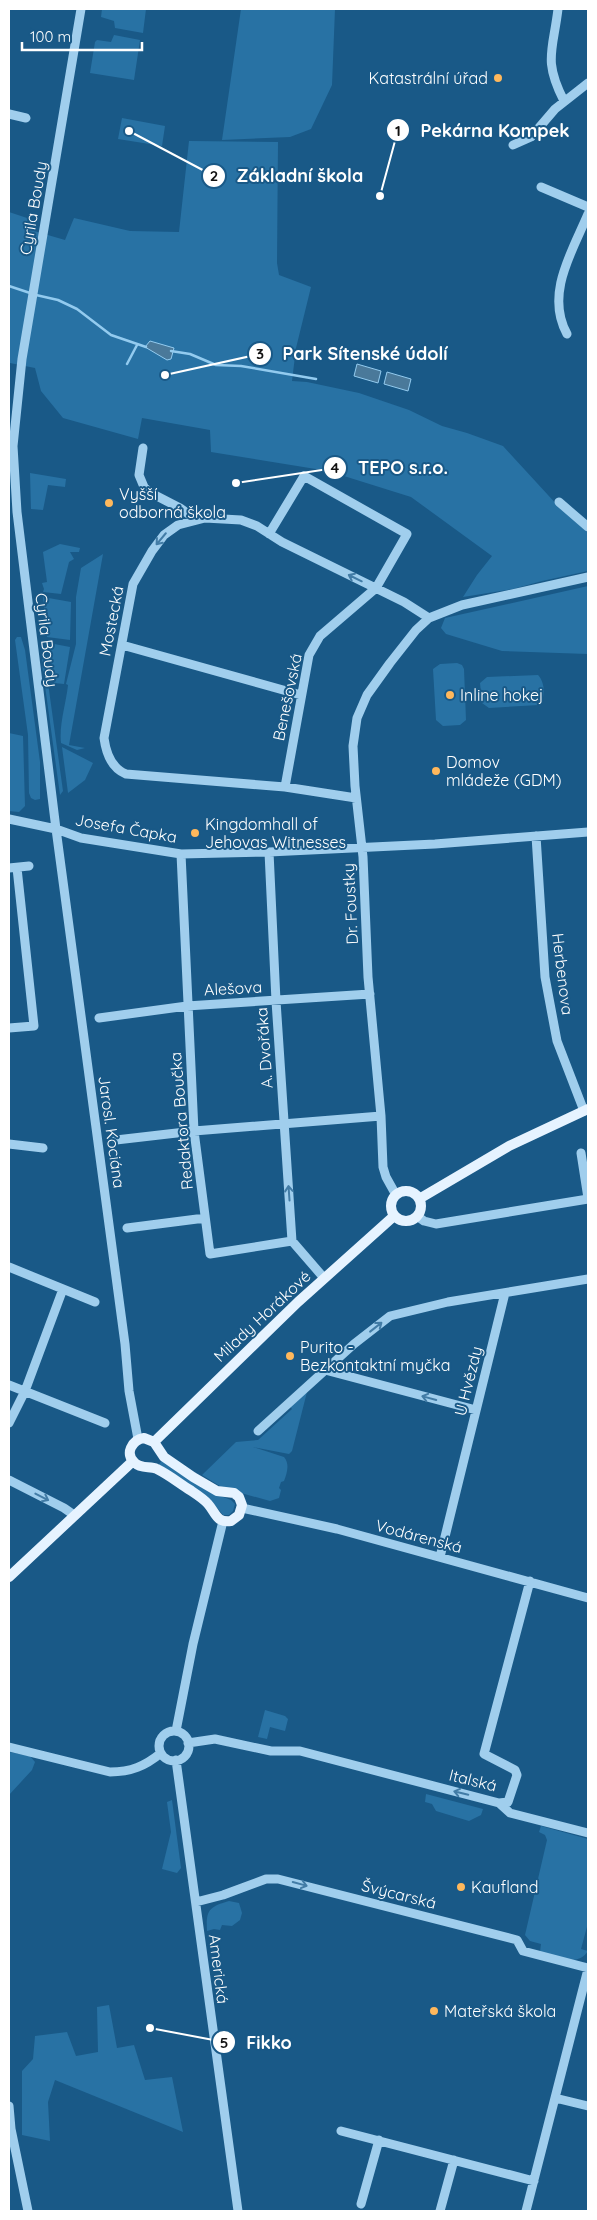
<svg xmlns="http://www.w3.org/2000/svg" width="597" height="2220" font-family="Quicksand,sans-serif">
	<style>
		.green { fill: #2872a4 }
		.water { fill: #4a799a; stroke: #93cbef }
		.lines { fill: none; stroke-linecap: round; stroke-linejoin: round }
		.stream { stroke: #93cbef; stroke-width: 2.5 }
		.minor { stroke: #a0ceed; stroke-width: 9 }
		.major { stroke: #e6f3ff; stroke-width: 10 }
		.oneway { stroke: #427ca6 }
		.poi-dot { fill: #ffb85c; stroke: #195987; stroke-width: 2 }
		.labels { text-anchor: middle; stroke-width: 4; stroke-linejoin: round; paint-order: stroke }
		.poi-label { font-size: 16px; fill: #fff; stroke: #195987; text-anchor: start }
		.street-label { font-size: 16px; fill: #fff; stroke: #195987 }
		.leader { fill: none; stroke: #fff; stroke-width: 2 }
		.callout-dot { fill: #fff; stroke: #195987; stroke-width: 2 }
		.mark-label { font-size: 15px; text-anchor: middle; font-weight: bold; fill: #111 }
		.callout-label { font-size: 18px; text-anchor: middle; font-weight: bold; fill: #fff; stroke: #195987; stroke-width: 4; stroke-linejoin: round; paint-order: stroke }
	</style>
	<rect width="100%" height="100%" fill="#195987"/>
	<path class="green" d="M102 9H146L143 33 115 28 114 21 101 17Z
		M241 9H335L332 85 311 129 290 137 222 140Z
		M114 35 140 40 134 80 90 73 95 42 97 40 111 42Z
		M122 118 165 126 162 146 118 139Z
		M189 141 278 142 277 263 279 275 311 287 296 348 292 381 307 382 359 393 409 410 442 426 467 433 503 446 559 507 588 533V571L542 581 513 589 463 597 477 575 492 556 411 497 328 471 211 452 210 430 142 418 138 439 63 418 41 391 35 368 10 363 9 366V212L33 220 34 231 65 240 74 218 130 231 179 232Z
		M30 473 66 479 65 487 48 485 43 510 31 509Z
		M60 544 80 548 79 552H70L74 559 69 562 61 594 43 592 44 589 42 583 47 582 43 552Z
		M103 554 69 745 85 748 77 750 61 743C59 724 66 704 68 685L66 684 76 644V597L81 568Z
		M588 586V654L502 651 446 634 441 628 445 618Z
		M43 597 71 602 70 640 47 637Z
		M17 637H21L25 650 40 762V799L35 800 31 798 29 793 28 735 15 640Z
		M49 643 70 647 64 684 54 683Z
		M43 647 63 791 60 795 42 664Z
		M457 663 462 665 464 669 466 720 460 725 443 726 436 720 433 669 440 664Z
		M538 675C545 682 546 698 539 705L489 708 482 703 480 683 487 677Z
		M9 733 23 736 25 806 19 812 9 811 10 805Z
		M62 747 93 763 85 780 68 793Z
		M307 1392 292 1451 289 1454 253 1447 284 1457C290 1464 287 1473 284 1481L281 1482 279 1488 281 1490 279 1498 270 1501 223 1488 202 1475 236 1442 258 1440 292 1409 289 1405Z
		M162 1460 213 1493 231 1500 235 1504 233 1511 229 1515H223L214 1504 158 1466Z
		M265 1710 285 1716 288 1719 285 1731 270 1727 267 1739 258 1737Z
		M9 1752 30 1756 35 1762 32 1770 9 1795Z
		M426 1794 483 1809 481 1815 469 1821 436 1811 432 1804 425 1802Z
		M172 1800 181 1868 177 1873 162 1869 171 1832 167 1802Z
		M541 1826 588 1839V1923L581 1949 588 1951C577 1968 556 1956 540 1952L541 1944 530 1941 525 1935 547 1840 545 1835 539 1832Z
		M229 1901 239 1903 242 1913 240 1920 232 1926 222 1925 220 1930 214 1929 207 1931C206 1911 208 1907 229 1901Z
		M109 2005 117 2048 134 2045 145 2080 172 2077 183 2132 55 2080 48 2102 50 2141 22 2135V2071L33 2059 35 2036 67 2032 76 2056 98 2052 97 2007Z"/>
	<path class="water" d="M150 341 174 348 171 359 167 360 145 347Z
		M357 364 381 371 378 383 354 376Z
		M387 372 411 379 408 391 384 384Z"/>
	<g class="lines">
		<path class="stream" d="M9 286 30 293
			M36 295 58 300 77 309 111 335 146 347
			M171 351 190 354 216 365 241 366 316 379
			M127 364 137 345"/>
		<path class="minor" d="M81 9 22 359 13 446 17 512 56 829 125 1344 129 1391 138 1439
			M558 9C553 51 543 60 564 101
			M9 114 26 118
			M513 145 531 137 555 109 588 83
			M541 187 588 207
			M567 334C545 294 572 252 588 214
			M143 448 139 475 144 487 149 492 180 508 197 520
			M559 502 588 527
			M269 534 304 476 407 534 376 588 320 636 309 655 285 787
			M122 645 301 695
			M356 798 285 787 126 774C111 768 106 753 104 738L133 584 152 551 164 535 178 525 205 518 241 520 257 526 282 542 404 602 429 618
			M9 819 56 829 81 838 181 854 269 852 435 844 588 832
			M536 836 545 977 557 1041 584 1111
			M269 852 276 1001 292 1241
			M181 854 194 1131 210 1254 292 1241
			M9 868 29 866
			M99 1018 187 1006 370 994
			M9 1028 34 1026 17 868
			M116 1140 194 1131 381 1116
			M9 1144 43 1148
			M581 1153 588 1198
			M396 1195 386 1177 383 1167 381 1116 368 977 363 857 355 786 353 746 357 718 367 695 390 663 416 630 429 618 462 605 588 577
			M417 1216 424 1221 436 1224 588 1199
			M127 1228 205 1218
			M292 1241 324 1278
			M9 1267 95 1302
			M325 1370 476 1410
			M9 1385 105 1423
			M9 1423 25 1391 63 1289
			M258 1431 354 1344 390 1316 448 1302 588 1279
			M9 1480 64 1508 74 1515
			M242 1508 337 1529 588 1598
			M440 1557 505 1293
			M176 1731 193 1644 223 1521
			M159 1746a15 15 0 1 1 30 0a15 15 0 1 1-30 0Z
			M188 1743 215 1739 271 1751H300L499 1803 508 1802 517 1775 515 1770 484 1754 530 1581
			M9 1747 110 1772C131 1772 145 1766 161 1753
			M176 1760 238 2211
			M499 1803 510 1813 588 1833
			M196 1902 223 1895 266 1879H278L517 1940 523 1951 588 1968
			M555 2098 588 2106
			M9 2106 11 2129 28 2211
			M341 2131 534 2181
			M361 2204 379 2140
			M440 2211 454 2160
			M526 2211 588 1969"/>
		<path class="major" d="M391 1206a15 15 0 1 1 30 0a15 15 0 1 1-30 0Z
			M419 1199 509 1146 588 1109
			M144 1438 154 1442 164 1457 193 1477 217 1491 234 1493 239 1497 242 1505 239 1515 231 1521C216 1523 216 1513 208 1504 204 1499 196 1494 190 1490 179 1483 169 1475 157 1469 150 1466 141 1469 135 1463 124 1454 132 1440 144 1438Z
			M154 1442 298 1302 394 1216
			M9 1577 133 1461"/>
	</g>
	<defs><path id="oneway-shaft" d="M-6 0H5M1.5-3L5.5 0L1.5 3" fill="none" stroke-width="1.6" stroke-linecap="round" stroke-linejoin="round" transform="scale(1.25)"/></defs>
	<g class="oneway">
		<use href="#oneway-shaft" transform="translate(161 539) rotate(130)"/>
		<use href="#oneway-shaft" transform="translate(355 578) rotate(-154)"/>
		<use href="#oneway-shaft" transform="translate(289 1193) rotate(-94)"/>
		<use href="#oneway-shaft" transform="translate(376 1327) rotate(-38)"/>
		<use href="#oneway-shaft" transform="translate(429 1398) rotate(-165)"/>
		<use href="#oneway-shaft" transform="translate(42 1497) rotate(27)"/>
		<use href="#oneway-shaft" transform="translate(461 1793) rotate(-166)"/>
		<use href="#oneway-shaft" transform="translate(300 1884) rotate(15)"/>
	</g>
	<g class="poi-dot">
		<circle cx="498" cy="78" r="5"/>
		<circle cx="109" cy="503" r="5"/>
		<circle cx="450" cy="695" r="5"/>
		<circle cx="436" cy="771" r="5"/>
		<circle cx="195" cy="833" r="5"/>
		<circle cx="290" cy="1356" r="5"/>
		<circle cx="461" cy="1887" r="5"/>
		<circle cx="434" cy="2011" r="5"/>
	</g>
	<g class="labels">
		<g class="poi-label">
			<text x="488" y="84" text-anchor="end">Katastrální úřad</text>
			<text x="119" y="500">Vyšší<tspan x="119" dy="18">odborná škola</tspan></text>
			<text x="460" y="701">Inline hokej</text>
			<text x="446" y="768">Domov<tspan x="446" dy="18">mládeže (GDM)</tspan></text>
			<text x="205" y="830">Kingdomhall of<tspan x="205" dy="18">Jehovas Witnesses</tspan></text>
			<text x="300" y="1353">Purito -<tspan x="300" dy="18">Bezkontaktní myčka</tspan></text>
			<text x="471" y="1893">Kaufland</text>
			<text x="444" y="2017">Mateřská škola</text>
		</g>
		<g class="street-label">
			<text transform="translate(33 208) rotate(-80)" y="6">Cyrila Boudy</text>
			<text transform="translate(111 621) rotate(-79)" y="6">Mostecká</text>
			<text transform="translate(47 640) rotate(83)" y="6">Cyrila Boudy</text>
			<text transform="translate(287 697) rotate(-78)" y="6">Benešovská</text>
			<text transform="translate(126 828) rotate(10)" y="6">Josefa Čapka</text>
			<text transform="translate(350 904) rotate(-93)" y="6">Dr. Foustky</text>
			<text transform="translate(563 974) rotate(83)" y="6">Herbenova</text>
			<text transform="translate(233 988) rotate(-3)" y="6">Alešova</text>
			<text transform="translate(264 1048) rotate(-94)" y="6">A. Dvořáka</text>
			<text transform="translate(181 1121) rotate(-95)" y="6">Redaktora Boučka</text>
			<text transform="translate(112 1132) rotate(82)" y="6">Jarosl. Kociána</text>
			<text transform="translate(262 1316) rotate(-43)" y="6">Milady Horákové</text>
			<text transform="translate(468 1381) rotate(-76)" y="6">U Hvězdy</text>
			<text transform="translate(419 1536) rotate(15)" y="6">Vodárenská</text>
			<text transform="translate(473 1780) rotate(14)" y="6">Italská</text>
			<text transform="translate(399 1894) rotate(14)" y="6">Švýcarská</text>
			<text transform="translate(219 1969) rotate(83)" y="6">Americká</text>
		</g>
	</g>
	<path class="leader" d="M380 196L398 130M129 131L214 176M165 375L260 354M236 483L335 468M150 2028L224 2042"/>
	<g class="callout-dot">
		<circle cx="380" cy="196" r="5"/>
		<circle cx="129" cy="131" r="5"/>
		<circle cx="165" cy="375" r="5"/>
		<circle cx="236" cy="483" r="5"/>
		<circle cx="150" cy="2028" r="5"/>
		<circle cx="398" cy="130" r="12"/>
		<circle cx="214" cy="176" r="12"/>
		<circle cx="260" cy="354" r="12"/>
		<circle cx="335" cy="468" r="12"/>
		<circle cx="224" cy="2042" r="12"/>
	</g>
	<g class="mark-label">
		<text x="398" y="136">1</text>
		<text x="214" y="181">2</text>
		<text x="260" y="359">3</text>
		<text x="335" y="473">4</text>
		<text x="224" y="2048">5</text>
	</g>
	<g class="callout-label">
		<text x="495" y="137">Pekárna Kompek</text>
		<text x="300" y="182">Základní škola</text>
		<text x="365" y="360">Park Sítenské údolí</text>
		<text x="403" y="474">TEPO s.r.o.</text>
		<text x="269" y="2049">Fikko</text>
	</g>
	<rect width="597" height="2220" fill="none" stroke="#ffffff" stroke-width="20"/>
	<path d="M22 42v8h120v-8" fill="none" stroke="#ffffff" stroke-width="2.5"/>
	<text x="30" y="42" font-size="15" fill="#ffffff" stroke="#195987" stroke-width="4" paint-order="stroke">100 m</text>
</svg>
